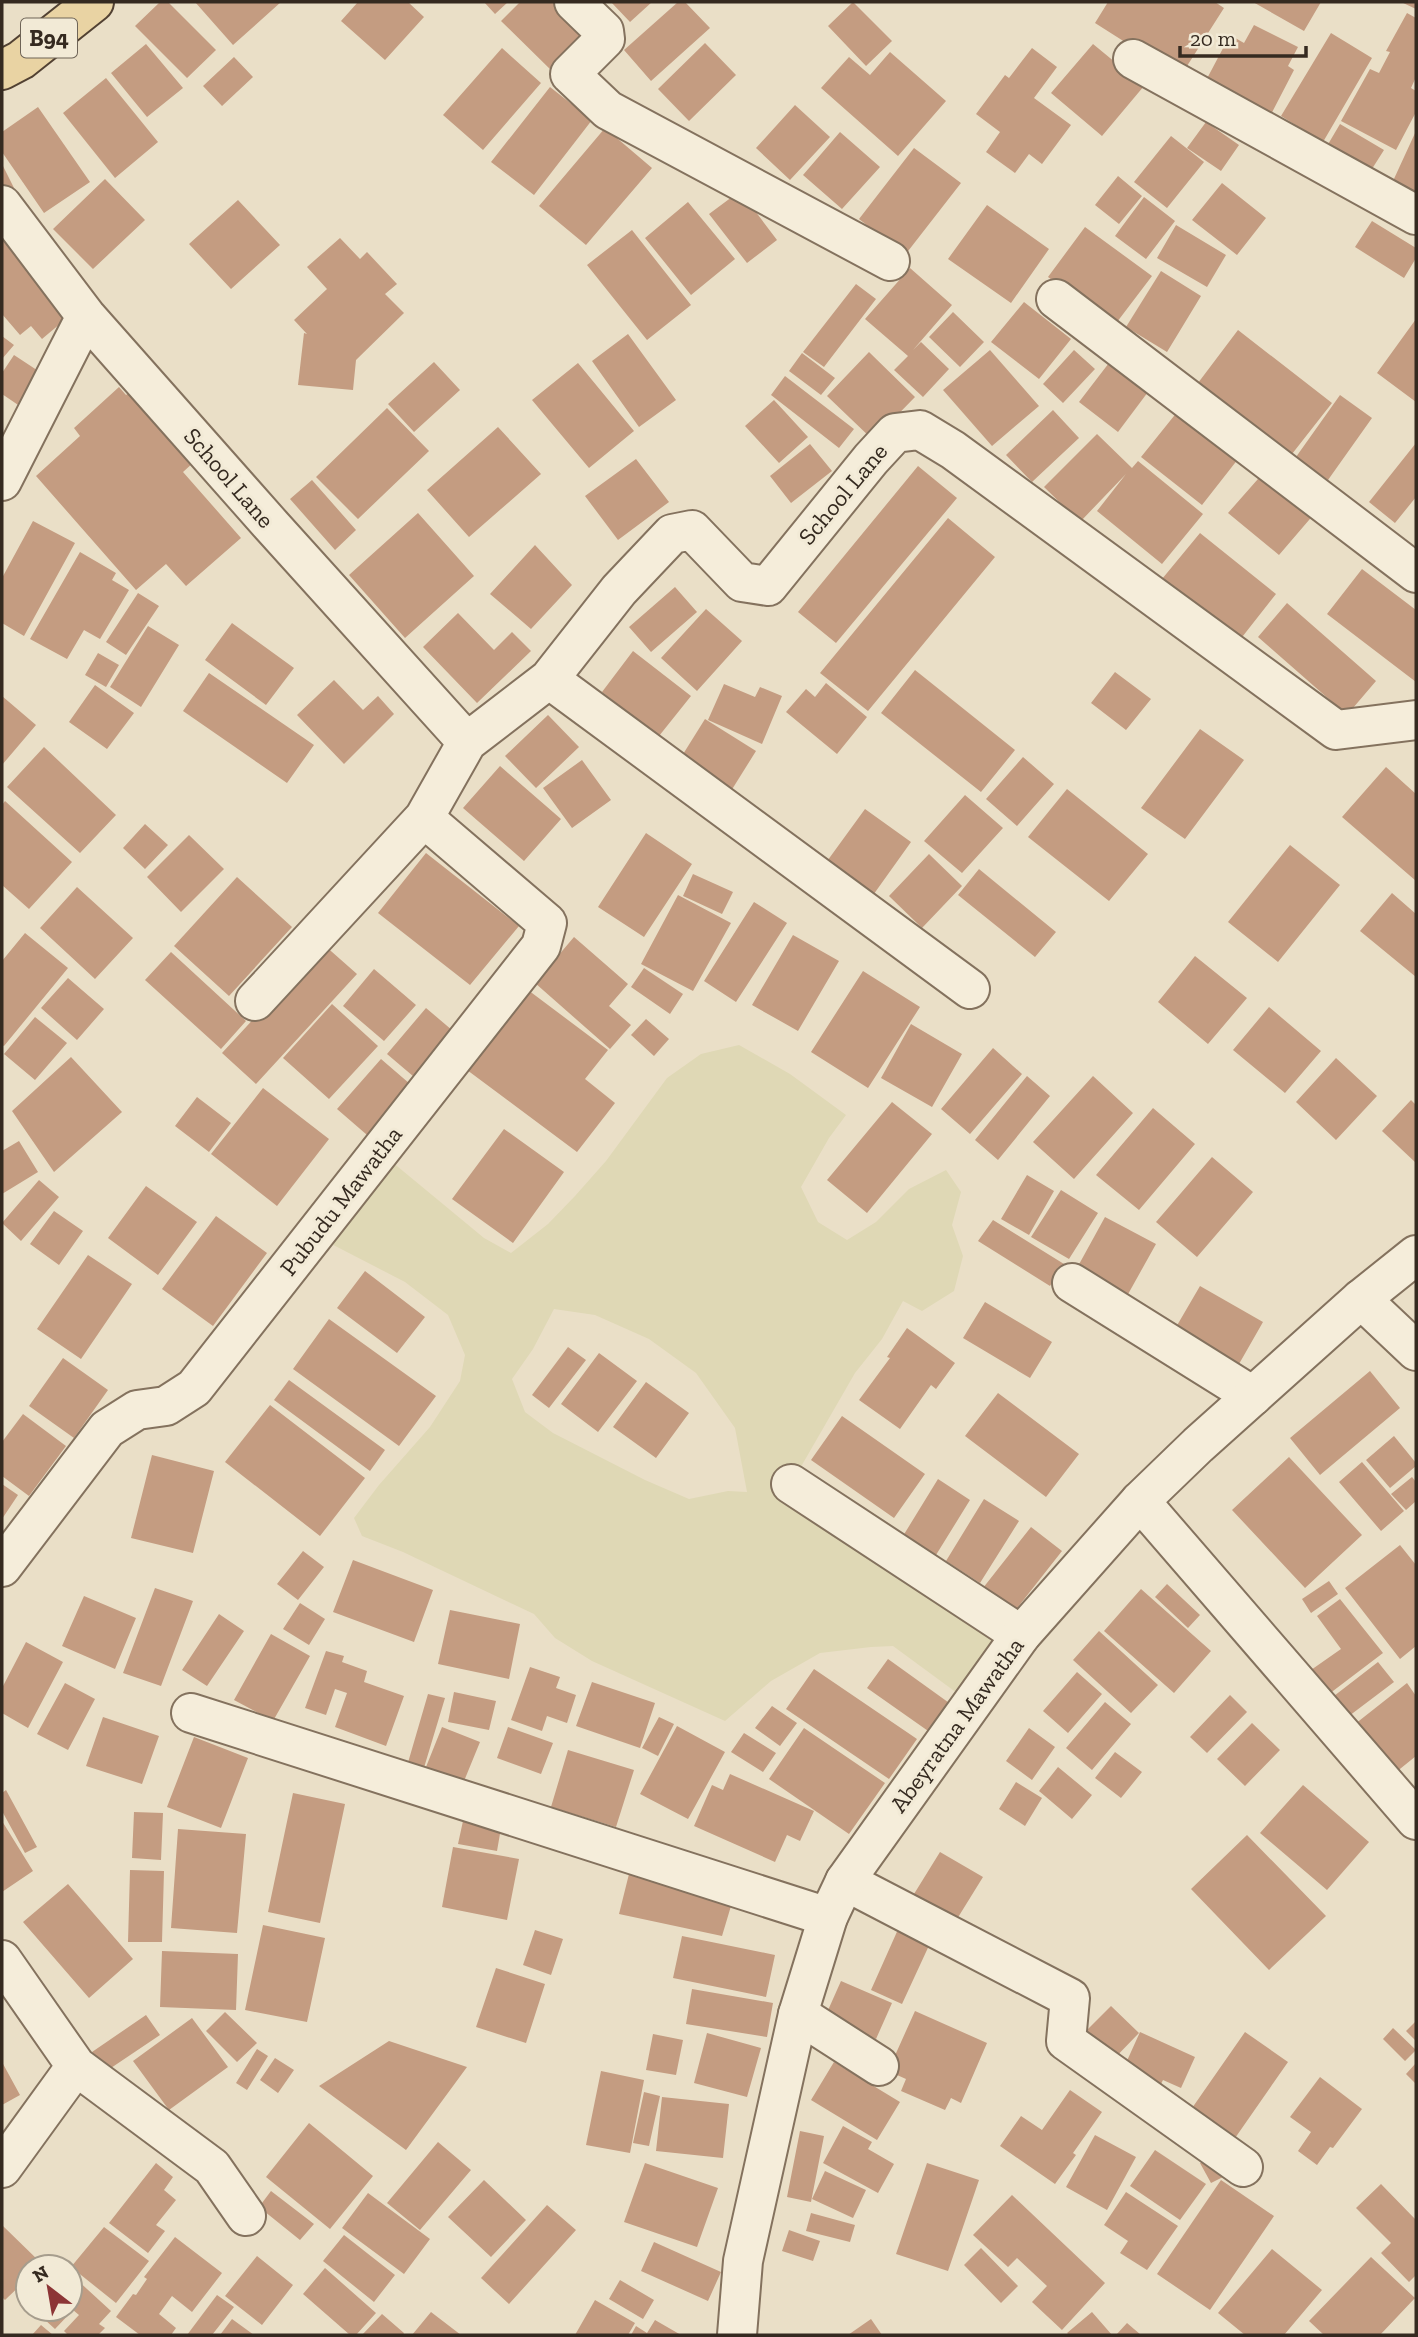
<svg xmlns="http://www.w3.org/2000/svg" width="1418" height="2337" font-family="'Zilla Slab',serif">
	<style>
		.farmland { fill: #dfd8b5; fill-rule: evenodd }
		.building { fill: #c49c81 }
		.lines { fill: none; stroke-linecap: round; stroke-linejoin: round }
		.minor-casing { stroke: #84725e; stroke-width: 42 }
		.tertiary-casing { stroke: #84725e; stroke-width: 42 }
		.primary-casing { stroke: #524132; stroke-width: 42 }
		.minor { stroke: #f5edda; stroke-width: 38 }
		.tertiary { stroke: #f5edda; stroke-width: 38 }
		.primary { stroke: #e9d3a3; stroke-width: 38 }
		.labels { text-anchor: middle; stroke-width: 6; stroke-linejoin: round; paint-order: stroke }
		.shield { fill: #f2ead6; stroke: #6e6457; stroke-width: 2 }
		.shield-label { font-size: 23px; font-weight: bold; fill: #352a20 }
		.street-label { font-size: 24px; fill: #352a20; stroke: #f2ead6 }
	</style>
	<rect width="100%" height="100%" fill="#eadfc7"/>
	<path class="farmland" d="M739 1045 790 1074 846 1115 829 1138 801 1187 818 1222 847 1240 876 1222 909 1189 946 1170 961 1192 952 1225 963 1256 954 1291 922 1311 903 1301 882 1339 855 1373 791 1484 1021 1635 972 1704 893 1646 871 1647 820 1653 771 1681 725 1721 592 1661 555 1638 534 1614 403 1552 362 1536 354 1518 379 1485 430 1427 460 1381 465 1355 448 1315 405 1282 314 1235 380 1152 484 1238 511 1253 548 1224 575 1196 606 1161 667 1078 701 1054ZM554 1309 595 1315 649 1339 696 1373 735 1428 747 1492 728 1491 689 1499 645 1480 553 1433 525 1412 512 1379 533 1349Z"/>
	<path class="building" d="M160 2H168L216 50 187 78 135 26Z
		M195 2H281L233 45Z
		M358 2H408L424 17 385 60 341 21Z
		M484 2H508L495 14Z
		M520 2H562L594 32 554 73 501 21Z
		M611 2H652L630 22Z
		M678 2H685L710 28 651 81 624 50Z
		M853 2 892 41 866 66 828 26Z
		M1108 2H1215L1224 8 1180 77 1095 23Z
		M1253 2H1321L1304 31Z
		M1401 2H1416V9Z
		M1407 13 1416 18V77L1411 88 1416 91V112L1396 150 1341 121 1370 69 1379 73 1390 52 1386 51Z
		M1254 25 1298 47 1288 66 1294 70 1267 122 1202 88 1230 35 1244 43Z
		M1331 33 1372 58 1323 142 1281 116Z
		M705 43 736 75 689 121 658 89Z
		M146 44 183 88 147 117 111 73Z
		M1093 44 1144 86 1102 136 1051 93Z
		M502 48 541 83 483 150 443 115Z
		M1032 48 1057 67 1034 98 1071 125 1042 164 1029 154 1015 173 986 152 1000 132 976 114 1005 75 1009 78Z
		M890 52 946 101 898 156 821 88 849 57 870 75Z
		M234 57 253 77 222 106 203 86Z
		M106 78 158 142 115 178 63 113Z
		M550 87 592 120 534 195 491 162Z
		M795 105 830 137 790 180 756 148Z
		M38 107 90 182 44 213 2 152V132Z
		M1206 122 1239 145 1221 171 1187 148Z
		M1340 124 1384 150 1370 172 1327 146Z
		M605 128 652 168 586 245 539 206Z
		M1416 131V192L1393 181Z
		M840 132 880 167 842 209 803 175Z
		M1171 136 1204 162 1167 208 1134 182Z
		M914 148 961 183 905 255 859 219Z
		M2 164 15 190 2 196Z
		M1118 176 1142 196 1119 224 1095 205Z
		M105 179 145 220 93 269 53 229Z
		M1222 183 1266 218 1237 255 1192 220Z
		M740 191 777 240 747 263 709 214Z
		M1144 197 1175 221 1146 259 1115 236Z
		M238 200 280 245 231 289 189 244Z
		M688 202 735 259 691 295 645 238Z
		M987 205 1049 249 1011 303 948 259Z
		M1372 221 1416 248V258L1404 278 1355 247Z
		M1176 225 1226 255 1207 287 1157 258Z
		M1085 227 1152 276 1114 326 1048 277Z
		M632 230 691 305 647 340 587 265Z
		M2 236 74 312 42 339 31 326 20 335 2 314Z
		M340 238 360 259 367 252 397 284 385 294 404 313 356 360 353 390 298 385 304 333 307 334 294 320 327 289 307 267Z
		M910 268 952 305 913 350 921 342 949 369 923 397 894 370 908 356 865 319Z
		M1161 271 1201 296 1167 352 1126 327Z
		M856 284 876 299 824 367 803 352Z
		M1024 302 1071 339 1039 379 991 342Z
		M953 312 984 342 960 367 929 337Z
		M1416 319V402L1377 373Z
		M1238 330 1332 403 1292 454 1198 383Z
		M628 334 676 400 639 427 592 361Z
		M2 336 14 345 2 359Z
		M990 350 1039 406 992 446 943 390Z
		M1074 350 1095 369 1063 403 1043 384Z
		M869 352 915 397 873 440 827 396Z
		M802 353 835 378 821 395 789 371Z
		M14 355 52 380 30 413 2 394V373Z
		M1112 359 1151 388 1118 432 1079 402Z
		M434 362 460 390 414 432 388 404Z
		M578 363 634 431 589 468 532 400Z
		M785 376 854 429 839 448 771 395Z
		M119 387 126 395 132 391 194 462 183 472 241 538 186 586 166 564 136 590 36 476 80 436 74 428Z
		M1340 395 1372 418 1328 480 1296 457Z
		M774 400 808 437 779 463 745 426Z
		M1182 406 1242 454 1202 505 1141 457Z
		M387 408 429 451 358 519 316 477Z
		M1053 410 1079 438 1032 482 1006 455Z
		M498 427 541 474 469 537 427 490Z
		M1097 434 1132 468 1138 461 1203 514 1162 564 1097 511 1126 474 1080 522 1044 487Z
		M1416 443V497L1395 523 1369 502Z
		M810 444 832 471 791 503 770 476Z
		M636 459 669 502 618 540 585 496Z
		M918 466 957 498 836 643 798 612Z
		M1265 471 1315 513 1279 555 1228 513Z
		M312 480 356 530 335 550 290 499Z
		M418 513 474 576 405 638 349 575Z
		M948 518 995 557 868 711 820 673Z
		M33 521 75 543 24 636 2 623V578Z
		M1200 533 1276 594 1239 641 1162 579Z
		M535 545 572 585 531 629 490 594Z
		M80 552 116 573 112 580 129 590 100 639 84 630 67 659 30 639Z
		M1362 569 1416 610V682L1327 614Z
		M675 587 697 612 651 652 629 627Z
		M138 593 159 606 126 655 106 642Z
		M1287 603 1376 681 1347 715 1258 637Z
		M706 609 742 641 697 691 661 658Z
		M458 613 494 650 512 632 531 651 477 703 423 647Z
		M232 623 294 668 266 705 205 660Z
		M148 626 179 645 141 707 110 687Z
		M633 651 691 696 659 736 602 692Z
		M98 653 119 665 106 687 85 675Z
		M915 670 1015 750 981 792 881 713Z
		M1115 672 1151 699 1126 730 1091 703Z
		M209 673 314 745 287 783 183 711Z
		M334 680 363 710 378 696 394 714 344 764 297 715Z
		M826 683 867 717 837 754 786 712 806 689 815 697Z
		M724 684 755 697 760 687 782 696 762 744 708 720Z
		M95 685 134 713 107 749 69 722Z
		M2 696 36 725 2 765Z
		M548 715 579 747 536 788 505 756Z
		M705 719 756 751 731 791 680 759Z
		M1200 729 1244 760 1185 839 1141 808Z
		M44 747 116 815 80 853 7 787Z
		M1023 757 1054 784 1017 826 986 799Z
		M582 760 611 800 572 828 543 788Z
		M500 766 561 819 524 861 463 808Z
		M1386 767 1416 794V881L1342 817Z
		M1067 789 1148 854 1109 901 1028 837Z
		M965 795 1003 828 962 873 924 841Z
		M5 801 72 862 29 909 2 885V805Z
		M865 809 911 842 871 898 825 864Z
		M145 824 168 845 145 869 123 848Z
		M646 833 692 864 644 937 598 907Z
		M189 835 224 869 181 912 147 877Z
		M1290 845 1340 885 1278 962 1228 922Z
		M426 853 519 926 470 985 378 913Z
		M929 854 962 886 922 928 889 896Z
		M979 869 1056 932 1035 957 958 895Z
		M693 874 733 892 722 914 683 896Z
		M237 877 292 927 229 996 174 946Z
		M77 887 133 938 95 979 40 928Z
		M1392 893 1416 914V977L1360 931Z
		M678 895 731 923 693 991 641 964Z
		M754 902 787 923 736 1002 704 981Z
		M25 933 68 968 4 1046 2 1045V961Z
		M793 935 839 961 798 1031 752 1005Z
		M574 937 628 984 609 1006 631 1025 610 1049 535 983Z
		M323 944 357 974 256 1084 222 1053Z
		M171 952 246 1021 221 1049 145 980Z
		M1195 956 1247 998 1208 1044 1158 1002Z
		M644 968 683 994 670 1014 631 987Z
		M374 969 416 1005 384 1041 343 1006Z
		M863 971 920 1007 868 1088 811 1052Z
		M68 978 104 1009 77 1040 41 1008Z
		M524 987 608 1050 585 1079 615 1103 577 1152 463 1067Z
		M332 1004 378 1046 329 1099 283 1058Z
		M1269 1007 1321 1051 1285 1093 1233 1050Z
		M426 1008 459 1036 420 1082 387 1054Z
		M35 1017 67 1043 35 1080 4 1054Z
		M646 1019 669 1039 654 1056 631 1035Z
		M911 1024 962 1054 932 1107 881 1078Z
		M993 1048 1022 1074 970 1134 941 1109Z
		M71 1057 122 1112 54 1172 12 1111Z
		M1336 1058 1377 1096 1336 1140 1296 1102Z
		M381 1059 417 1090 374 1141 337 1109Z
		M1027 1076 1050 1096 998 1160 975 1140Z
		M1093 1076 1133 1113 1074 1179 1033 1142Z
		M263 1088 329 1139 277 1206 211 1154Z
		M197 1097 231 1123 209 1152 175 1126Z
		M1411 1100 1416 1105V1163L1382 1131Z
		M892 1102 932 1134 867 1213 827 1180Z
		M1153 1108 1195 1144 1139 1210 1096 1175Z
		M504 1129 564 1172 513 1243 452 1199Z
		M19 1141 38 1172 2 1194V1151Z
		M1212 1157 1253 1192 1197 1257 1156 1222Z
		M1027 1175 1054 1191 1029 1235 1001 1219Z
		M39 1180 59 1197 21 1241 2 1223Z
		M146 1186 197 1222 158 1275 108 1238Z
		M1061 1190 1098 1213 1069 1259 1031 1237Z
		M54 1211 83 1231 59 1265 30 1244Z
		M216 1216 267 1253 213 1326 162 1289Z
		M1105 1217 1156 1244 1127 1296 1077 1268Z
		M993 1220 1064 1264 1050 1286 978 1241Z
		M88 1255 132 1284 81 1359 37 1329Z
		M365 1271 425 1317 397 1353 337 1308Z
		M1200 1286 1263 1322 1235 1371 1172 1334Z
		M985 1302 1052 1342 1030 1378 963 1338Z
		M329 1319 436 1396 399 1446 293 1369Z
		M907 1328 955 1363 936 1389 931 1385 900 1429 859 1400 890 1358 887 1357Z
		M568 1347 586 1360 549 1408 532 1395Z
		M599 1353 637 1381 598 1432 561 1404Z
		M63 1358 108 1390 74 1438 29 1406Z
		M1370 1371 1400 1408 1320 1475 1290 1438Z
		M289 1380 385 1450 370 1471 274 1400Z
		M646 1382 689 1413 656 1458 613 1427Z
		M998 1393 1079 1454 1046 1497 965 1436Z
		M270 1405 365 1478 320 1536 225 1462Z
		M23 1414 66 1446 29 1496 2 1476V1442Z
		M842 1416 925 1474 894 1518 811 1460Z
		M1394 1436 1416 1463V1466L1390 1488 1366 1460Z
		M152 1455 214 1471 193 1553 131 1538Z
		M1289 1457 1362 1535 1305 1588 1232 1510Z
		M1362 1462 1404 1511 1381 1531 1339 1482Z
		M1412 1477 1416 1482V1501L1406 1510 1391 1494Z
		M938 1479 970 1500 936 1555 903 1536Z
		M2 1484 18 1495 2 1519Z
		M984 1499 1019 1521 980 1583 946 1561Z
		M1031 1527 1062 1551 1014 1612 983 1588Z
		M1400 1545 1416 1565V1646L1400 1659 1345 1588Z
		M303 1551 324 1567 298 1600 277 1584Z
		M353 1560 433 1590 414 1642 333 1612Z
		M1329 1581 1338 1594 1311 1613 1302 1599Z
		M1167 1584 1200 1615 1188 1628 1155 1597Z
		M155 1588 193 1601 161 1686 123 1673Z
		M1141 1589 1211 1651 1174 1693 1104 1631Z
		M84 1596 136 1618 115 1669 62 1646Z
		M1340 1599 1383 1653 1329 1694 1311 1670 1341 1649 1317 1616Z
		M300 1603 325 1619 309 1645 283 1629Z
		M450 1610 520 1624 509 1679 438 1664Z
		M219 1614 244 1631 207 1686 182 1670Z
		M1099 1631 1158 1685 1131 1713 1073 1660Z
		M271 1634 310 1656 273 1721 234 1700Z
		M26 1642 63 1662 28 1728 2 1713V1688Z
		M326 1651 344 1656 342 1662 367 1671 364 1682 404 1696 386 1746 335 1727 347 1693 335 1689 326 1715 305 1708Z
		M888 1659 952 1705 931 1733 867 1688Z
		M1378 1662 1394 1682 1349 1716 1334 1696Z
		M530 1667 560 1677 556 1688 576 1695 567 1723 547 1716 542 1731 511 1720Z
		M814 1669 917 1739 889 1779 786 1709Z
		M1077 1672 1102 1694 1068 1733 1043 1711Z
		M592 1682 655 1703 640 1748 576 1726Z
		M65 1683 95 1699 68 1750 37 1734Z
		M1407 1683 1416 1696V1756L1390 1777 1350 1728Z
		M454 1692 496 1701 489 1730 448 1722Z
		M428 1694 445 1698 423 1771 407 1766Z
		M1230 1695 1247 1712 1207 1753 1190 1737Z
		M1105 1702 1131 1724 1092 1770 1066 1748Z
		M772 1706 797 1723 780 1746 755 1728Z
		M103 1717 159 1736 142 1784 86 1766Z
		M659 1717 674 1724 658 1756 642 1748Z
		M1252 1723 1280 1750 1245 1786 1217 1759Z
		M677 1726 725 1752 688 1819 640 1794Z
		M442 1727 480 1742 462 1786 424 1772Z
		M508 1727 553 1743 541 1774 497 1758Z
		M804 1728 885 1783 849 1834 769 1779Z
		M1029 1728 1055 1747 1032 1780 1006 1761Z
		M744 1733 776 1753 763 1772 731 1752Z
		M194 1737 248 1758 221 1828 167 1807Z
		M568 1750 634 1770 616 1827 551 1807Z
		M1115 1752 1142 1772 1121 1798 1095 1778Z
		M1058 1767 1092 1795 1072 1819 1039 1791Z
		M730 1774 814 1811 800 1841 787 1835 775 1862 694 1826 712 1785 723 1790Z
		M1016 1782 1042 1798 1025 1826 999 1809Z
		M1303 1785 1369 1842 1327 1890 1260 1833Z
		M6 1790 37 1847 25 1853 2 1811V1793Z
		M293 1793 345 1804 320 1923 268 1912Z
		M134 1812 163 1813 161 1860 132 1858Z
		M2 1821 33 1871 2 1892Z
		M463 1821 501 1828 497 1851 458 1844Z
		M178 1829 246 1834 237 1933 171 1928Z
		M1247 1835 1326 1916 1269 1970 1191 1889Z
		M453 1847 519 1859 507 1920 442 1907Z
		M940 1852 983 1877 957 1919 914 1894Z
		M130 1870 164 1871 162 1942H128Z
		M630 1870 734 1896 722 1936 619 1914Z
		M68 1884 133 1959 89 1998 23 1922Z
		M263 1925 325 1938 307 2022 245 2010Z
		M900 1925 932 1939 902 2004 871 1990Z
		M535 1930 563 1939 551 1975 523 1965Z
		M682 1936 775 1955 766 1997 673 1978Z
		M162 1951 238 1954 236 2010 160 2007Z
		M496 1968 545 1984 526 2043 476 2027Z
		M841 1981 892 2003 876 2039 825 2017Z
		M692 1989 773 2003 767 2037 686 2024Z
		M1111 2006 1139 2033 1107 2066 1079 2038Z
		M915 2011 987 2043 961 2103 951 2098 945 2110 901 2091 906 2079 888 2071Z
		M225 2012 257 2043 237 2062 206 2031Z
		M146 2015 160 2035 105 2072 92 2052Z
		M192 2018 228 2067 169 2110 133 2061Z
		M1416 2021V2041L1406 2031Z
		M1393 2028 1416 2050 1405 2061 1383 2039Z
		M1140 2032 1195 2057 1181 2088 1163 2080 1155 2096 1133 2086 1140 2070 1126 2063Z
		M1245 2032 1288 2062 1233 2141 1190 2111Z
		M707 2033 761 2048 747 2097 694 2083Z
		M653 2034 683 2040 676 2075 646 2070Z
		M389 2041 467 2067 406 2150 319 2086Z
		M257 2049 268 2056 247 2090 236 2083Z
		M275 2058 294 2070 278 2093 260 2080Z
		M2 2062 20 2095 2 2105Z
		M834 2062 900 2102 877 2140 811 2100Z
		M1416 2063V2084L1406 2074Z
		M601 2071 644 2080 630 2153 586 2145Z
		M1320 2077 1362 2109 1333 2148 1330 2147 1317 2165 1298 2151 1311 2132 1290 2117Z
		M1070 2090 1102 2112 1073 2153 1076 2155 1055 2184 1000 2146 1021 2116 1042 2130Z
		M644 2092 660 2096 649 2146 633 2143Z
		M662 2097 729 2104 723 2158 656 2151Z
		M309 2123 373 2176 330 2229 266 2177Z
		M843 2126 872 2142 868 2149 894 2164 878 2193 823 2163Z
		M800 2131 824 2136 811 2202 787 2197Z
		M1095 2135 1136 2157 1107 2210 1066 2187Z
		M438 2142 471 2170 420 2230 387 2203Z
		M1155 2150 1206 2184 1180 2220 1130 2186Z
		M1217 2153 1229 2174 1211 2183 1200 2163Z
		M156 2163 173 2177 164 2190 176 2200 156 2225 165 2231 148 2253 109 2223Z
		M645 2163 718 2188 697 2247 624 2222Z
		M927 2163 979 2180 948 2271 896 2254Z
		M825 2171 866 2190 853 2218 812 2199Z
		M484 2180 526 2220 491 2257 448 2217Z
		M1221 2180 1274 2216 1210 2310 1157 2274Z
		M1381 2184 1416 2220V2275L1409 2282 1381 2253 1391 2243 1356 2208Z
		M271 2191 314 2224 300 2240 259 2207Z
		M1126 2192 1178 2226 1147 2270 1120 2253 1128 2241 1104 2225Z
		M368 2193 430 2239 404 2274 342 2228Z
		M1012 2195 1105 2283 1062 2330 1032 2302 1047 2286 1017 2258 1008 2267 973 2235Z
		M547 2205 576 2230 509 2304 481 2278Z
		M811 2213 855 2225 850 2242 806 2231Z
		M3 2226 42 2264 39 2267H28V2278L5 2300 2 2297Z
		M104 2227 149 2261 116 2303 71 2267Z
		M789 2230 820 2241 813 2261 782 2251Z
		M344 2235 395 2275 374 2302 323 2261Z
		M175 2237 222 2273 192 2312 172 2296 159 2314 176 2328 171 2335H140L116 2317 133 2294 136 2295 147 2279 144 2277Z
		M654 2242 721 2272 708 2301 641 2271Z
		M981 2248 1018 2286 1001 2303 964 2265Z
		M1272 2249 1322 2290 1284 2335H1245L1218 2313Z
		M257 2256 293 2285 262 2325 225 2296Z
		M1371 2257 1415 2298 1380 2335H1324L1309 2321Z
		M325 2268 376 2313 356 2335H350L303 2294Z
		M75 2278 111 2311 99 2324 105 2328 98 2335H68L64 2331 79 2315 73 2310 55 2329 33 2309H70V2284Z
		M620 2280 654 2300 643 2319 609 2299Z
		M28 2286V2304L19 2296Z
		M217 2295 234 2307 212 2335H187Z
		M595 2300 635 2323 628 2335H575Z
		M431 2312 461 2335H412Z
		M1092 2312 1112 2335H1069L1067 2333Z
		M382 2314 404 2333 403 2335H362Z
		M232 2319 254 2335H220Z
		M871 2319 882 2335H848Z
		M655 2320 681 2335H631L636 2326 647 2333Z
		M1127 2323 1141 2335H1116Z
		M41 2325 53 2335H32Z"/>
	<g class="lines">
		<defs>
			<path id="minor" d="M574 2 604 31 605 39 570 74 608 110 890 261
				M1133 59 1416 215
				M2 205 86 316 271 525 467 742
				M1056 299 1416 573
				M2 481 86 316
				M549 679 970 989
				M255 1001 424 818 467 742 549 679 619 590 672 534 692 530 742 582 768 586 871 459 895 433 920 430 953 450 1336 730 1416 720
				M1072 1283 1253 1396
				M1361 1299 1416 1351
				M791 1484 1021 1635
				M1140 1501 1416 1820
				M2 1567 107 1429 137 1410 166 1406 194 1388 541 946 547 923 424 818
				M191 1713 828 1917
				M845 1881 1070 1998 1066 2041 1243 2167
				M2 1960 76 2066 212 2167 246 2216
				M798 2014 879 2066
				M2 2168 76 2066"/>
			<path id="tertiary" d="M737 2335 743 2261 798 2014 828 1917 845 1881 1021 1635 1140 1501 1198 1445 1361 1299 1416 1255"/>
			<path id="primary" d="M2 70 21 60 94 2"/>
		</defs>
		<use href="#minor" class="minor-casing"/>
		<use href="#tertiary" class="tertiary-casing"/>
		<use href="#primary" class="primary-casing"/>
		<use href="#minor" class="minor"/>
		<use href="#tertiary" class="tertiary"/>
		<use href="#primary" class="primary"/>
	</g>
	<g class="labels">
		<rect class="shield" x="21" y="18.5" width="56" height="39" rx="5"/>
		<g class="shield-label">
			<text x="49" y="46">B94</text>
		</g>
		<g class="street-label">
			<text transform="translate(229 478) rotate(49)" y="8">School Lane</text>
			<text transform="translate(843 494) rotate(-50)" y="8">School Lane</text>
			<text transform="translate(341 1201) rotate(-52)" y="8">Pubudu Mawatha</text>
			<text transform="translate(957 1725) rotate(-54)" y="8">Abeyratna Mawatha</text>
		</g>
	</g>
	<rect width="1418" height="2337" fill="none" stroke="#352a20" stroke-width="7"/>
	<g transform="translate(49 2288) rotate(329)"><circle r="33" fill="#f2ead6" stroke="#a69d8d" stroke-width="2"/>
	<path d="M0-5L12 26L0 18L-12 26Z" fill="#8c3536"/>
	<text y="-10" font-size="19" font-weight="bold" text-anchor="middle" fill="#352a20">N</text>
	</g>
	<path d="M1180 46v10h126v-10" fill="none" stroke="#352a20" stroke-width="3.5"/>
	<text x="1190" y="46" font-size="21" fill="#352a20" stroke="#f2ead6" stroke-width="5" paint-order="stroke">20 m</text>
</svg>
